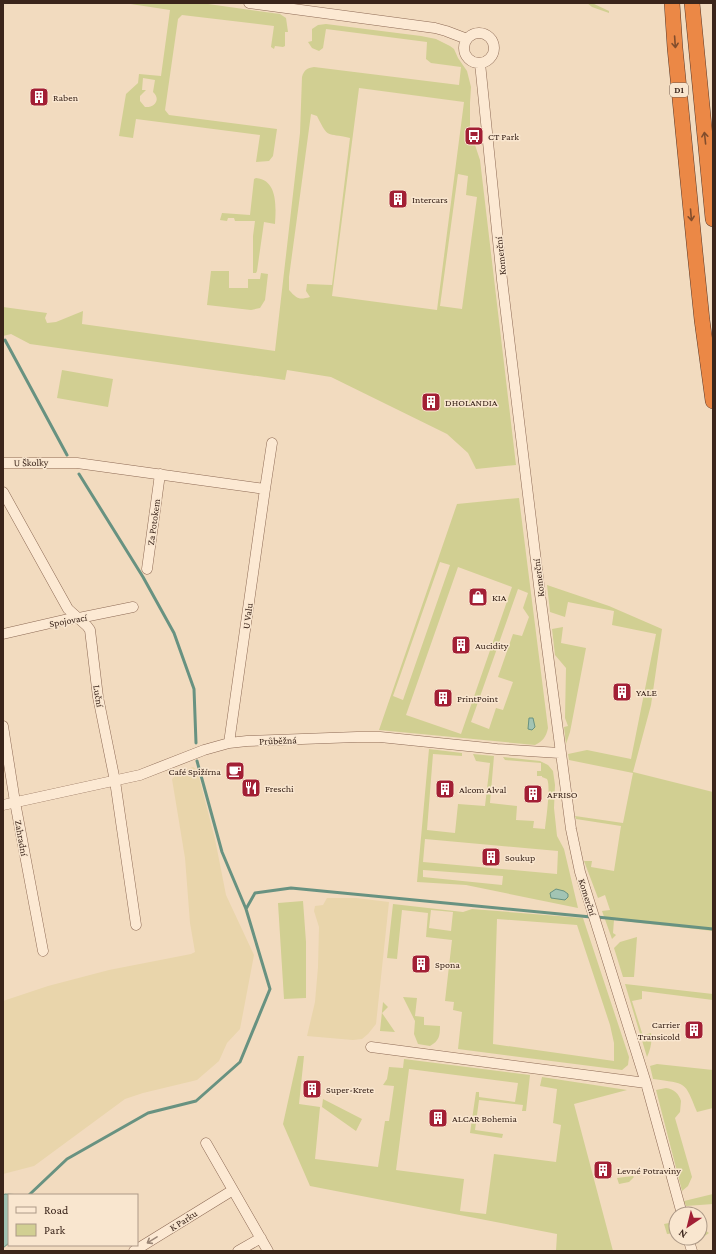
<svg xmlns="http://www.w3.org/2000/svg" width="716" height="1254" font-family="'Crimson Pro',serif">
	<style>
		.farmland { fill: #e9d5ab }
		.green { fill: #d1cf92; fill-rule: evenodd }
		.water { fill: #a2c4b4; stroke: #689281 }
		.lines { fill: none; stroke-linecap: round; stroke-linejoin: round }
		.stream { stroke: #689281; stroke-width: 3 }
		.minor-casing { stroke: #8d6a55; stroke-width: 11 }
		.highway-casing { stroke: #5a392a; stroke-width: 16 }
		.minor { stroke: #fce9d3; stroke-width: 10 }
		.highway { stroke: #eb8846; stroke-width: 15 }
		.oneway { stroke: #814d2c }
		.oneway2 { stroke: #9c8777 }
		.labels { text-anchor: middle; stroke-width: 3; stroke-linejoin: round; paint-order: stroke }
		.shield { fill: #f9e6cf; stroke: #745f51; stroke-width: 1 }
		.shield-label { font-size: 9px; font-weight: bold; fill: #3b251b }
		.poi-label { font-size: 10px; fill: #3b251b; stroke: #f9e6cf; text-anchor: start }
		.street-label { font-size: 10px; fill: #3b251b; stroke: #f9e6cf }
	</style>
	<rect width="100%" height="100%" fill="#f2dbbf"/>
	<path class="farmland" d="M193 767 196 769 200 781 215 839 226 895 254 955 240 1029 227 1043 219 1061 197 1080 143 1093 125 1099 34 1166 3 1174V1001L48 986 109 970 191 954 195 952 190 923 185 858 172 779 180 772Z
		M327 898H356L389 902 376 1024 368 1034 362 1039 353 1040 307 1036 315 1002 318 967 319 927 314 911 315 906 323 905Z"/>
	<path class="green" d="M124 3H201L280 14 286 18 288 32H285V46L283 47 275 46 274 49 271 47 274 26 182 15 178 19 165 110 169 115 277 129 273 156 269 161 256 162 260 135 136 119 133 138 119 136 126 94 138 83 139 74 161 76 170 10ZM143 78 155 80 153 92C161 99 155 108 145 107L140 101V96L146 90H142Z
		M587 3H592L609 11V13L592 7Z
		M326 24 421 36 436 39 450 46 454 49 458 58 467 71 471 87 470 103V130L480 160 516 465 476 469 468 453 447 434 331 377 287 370 285 380 30 344 11 334 3 336V307L47 313 45 318 47 323 56 322 83 311 82 324 275 351 300 133 302 77C304 70 307 68 314 67L459 85 461 67 431 63 426 59 427 42 326 29 323 48 319 51 312 48 308 42 312 41V29L318 25ZM359 88 464 102 437 310 332 296ZM311 114 317 116C329 140 326 132 350 138L332 285 307 284 306 291 310 297C299 300 297 299 289 290V277ZM458 174 468 176 466 195 477 197 462 309 440 306Z
		M256 178C278 180 276 207 275 224L264 222 257 271 256 273H253V236L255 221H235L234 218H228L227 221 220 220 222 213 250 215 254 179Z
		M211 271H229V288H248V279H260L261 273 268 274 265 300 260 308 251 310 207 305Z
		M62 370 113 379 108 407 57 398Z
		M519 498 548 728C546 737 543 741 535 745L379 730 457 504ZM440 562 450 565 403 700 393 696ZM458 567 512 587 461 734 406 715ZM518 589 528 593 523 608 529 617 522 636 513 634 498 677 513 682 503 710 496 708 489 729 471 722Z
		M547 585 609 606 662 629 651 705 633 772 713 792V931L614 920 613 933 616 935 612 939 602 911 610 910 605 895 598 898 584 861H592L591 867 614 871 621 826 576 819 575 816 623 823 633 773 569 760 568 754 587 750 631 759 656 634 612 625 614 611 568 602 565 617 550 612Z
		M563 627 561 643 586 648 570 732 566 744 564 727 568 726 565 718 566 668 555 655 552 629Z
		M429 749 462 753V756L433 754 427 830 455 833 458 804 485 806 490 763 476 761 473 754 494 756 490 803 517 806 516 820 534 821 533 828 545 829C546 820 551 786 547 779L542 777V776H537V771H541V763L505 760 503 757 540 761 548 765 553 771 555 785 554 808 557 836 564 849 578 908 466 885 417 882ZM425 839 558 851 557 874 423 862ZM423 870 503 876 502 885 423 877Z
		M303 901 306 942V998L284 999 278 903Z
		M393 904 463 912 472 909 583 918 629 1057 628 1065 622 1070 458 1049 462 1012 453 1010 454 1002 445 1001 452 940 426 937 428 913 402 910 397 959 387 958ZM431 910 453 912 451 931 429 928ZM497 919 577 925 610 1025 614 1043V1061L493 1044Z
		M637 937 634 977H623L614 948 620 942Z
		M625 984 713 994V1000L642 991V999L632 1001 642 1033 644 1035 651 1033C652 1042 651 1048 647 1057Z
		M403 997 417 998 415 1016 424 1017V1025L440 1026C440 1036 439 1041 430 1046L418 1044 414 1034 415 1021Z
		M383 1002 388 1007 382 1013 395 1032 380 1031Z
		M298 1056H304L299 1104 320 1107 315 1159 378 1167 385 1121H389L394 1086 383 1085 387 1079 389 1067 403 1068 404 1059 530 1075 526 1111H522L523 1105 479 1100 475 1130 503 1134 502 1138 470 1133 476 1092H479V1097L515 1102 518 1083 409 1069 396 1170 464 1179 460 1211 486 1214 494 1154 556 1162 561 1125 553 1123 557 1089 540 1086 542 1077 627 1090 574 1104 613 1251H556L557 1234 310 1186 283 1124Z
		M657 1064 713 1070V1108L697 1112C684 1080 687 1084 653 1079L650 1066Z
		M666 1088C674 1089 679 1094 681 1101L680 1112 675 1118 692 1177 688 1186 682 1191 656 1090Z
		M323 1099 362 1119 356 1131 322 1107Z
		M633 1176 634 1177 629 1182 619 1184 617 1178Z
		M713 1194V1204L686 1206 684 1201Z
		M674 1222 676 1227V1233L667 1234 664 1224Z
		M702 1228 709 1233 696 1242 695 1238H700V1230H702Z"/>
	<path class="water" d="M529 718H533L535 727 532 730 528 729Z
		M556 889 564 891 568 894V897L565 900 551 898 550 893Z
		M5 1194 23 1195H9V1243L3 1248V1195Z"/>
	<g class="lines">
		<path class="stream" d="M5 340 67 455
			M79 474 143 577 174 633 194 689 196 743
			M197 761 222 852 246 909
			M597 917 713 929
			M29 1195 67 1159 148 1113 196 1101 240 1062 270 989 246 909 255 893 291 888 591 917"/>
		<defs>
			<path id="minor" d="M249 3 435 28 446 31 467 39
				M464 48a15 15 0 1 1 30 0a15 15 0 1 1-30 0Z
				M480 63 502 280 540 594 571 829 580 872 646 1083 682 1214
				M3 463H77L265 489 229 743
				M265 489 272 443
				M3 492 68 609 87 626 90 630 98 697 115 781 136 925
				M147 569 160 474
				M3 634 68 619 79 618 133 607
				M3 726 15 802 43 951
				M3 805 140 775 204 750 229 743 247 741 357 737H380L497 749 560 753
				M371 1047 646 1083
				M206 1143 268 1251
				M688 1238 692 1251
				M134 1251 233 1190
				M238 1251 261 1238"/>
			<path id="highway" d="M672 3 675 48 695 252 702 320 713 401
				M692 3 713 219"/>
		</defs>
		<use href="#minor" class="minor-casing"/>
		<use href="#highway" class="highway-casing"/>
		<use href="#minor" class="minor"/>
		<use href="#highway" class="highway"/>
	</g>
	<defs><path id="oneway-shaft" d="M-6 0H5M1.5-3L5.5 0L1.5 3" fill="none" stroke-width="1.6" stroke-linecap="round" stroke-linejoin="round"/></defs>
	<g class="oneway">
		<use href="#oneway-shaft" transform="translate(675 42) rotate(86)"/>
		<use href="#oneway-shaft" transform="translate(705 138) rotate(-96)"/>
		<use href="#oneway-shaft" transform="translate(691 215) rotate(85)"/>
	</g>
	<use class="oneway2" href="#oneway-shaft" transform="translate(152 1240) rotate(148)"/>
	<defs>
		<symbol id="building-square" viewBox="-11 -11 22 22"><rect x="-9" y="-9" width="18" height="18" rx="4" fill="#a21f35" stroke="#f9e6cf"/><path d="M-4-6H4V6H1V3H-1V6H-4ZM-2.5-4.3h1.7v1.8h-1.7ZM.8-4.3h1.7v1.8H.8ZM-2.5-1h1.7V.8h-1.7ZM.8-1h1.7V.8H.8Z" fill="#fff"/></symbol>
		<symbol id="bus-square" viewBox="-11 -11 22 22"><rect x="-9" y="-9" width="18" height="18" rx="4" fill="#a21f35" stroke="#f9e6cf"/><path d="M-5-6H5V4H4V6H2V4H-2V6H-4V4H-5ZM-3.5-4V0h7V-4ZM-3.5 1.2v1.5H-2V1.2ZM2 1.2v1.5H3.5V1.2Z" fill="#fff"/></symbol>
		<symbol id="shop-square" viewBox="-11 -11 22 22"><rect x="-9" y="-9" width="18" height="18" rx="4" fill="#a21f35" stroke="#f9e6cf"/><path d="M-5-2.5h2.3a2.7 3.5 0 0 1 5.4 0H5L5.5 6h-11ZM-1.5-2.5h3a1.5 2.3 0 0 0-3 0Z" fill="#fff"/></symbol>
		<symbol id="cafe-square" viewBox="-11 -11 22 22"><rect x="-9" y="-9" width="18" height="18" rx="4" fill="#a21f35" stroke="#f9e6cf"/><path d="M-5.5-4.5H6V0H3Q3 3.5 0 3.5H-2.5Q-5.5 3.5-5.5 0ZM3-3.2v2h1.7v-2ZM-6 4.5H4V6H-6Z" fill="#fff"/></symbol>
		<symbol id="restaurant-square" viewBox="-11 -11 22 22"><rect x="-9" y="-9" width="18" height="18" rx="4" fill="#a21f35" stroke="#f9e6cf"/><path d="M-5-6h1v4h1v-4h1v4h1v-4h1v5L-1.5 .5V6h-2V.5L-5-1ZM5-6V6H3V1.5H1.5Q1.5-4 5-6Z" fill="#fff"/></symbol>
	</defs>
	<g fill-rule="evenodd">
		<use href="#building-square" x="28" y="86" width="22" height="22"/>
		<use href="#bus-square" x="463" y="125" width="22" height="22"/>
		<use href="#building-square" x="387" y="188" width="22" height="22"/>
		<use href="#building-square" x="420" y="391" width="22" height="22"/>
		<use href="#shop-square" x="467" y="586" width="22" height="22"/>
		<use href="#building-square" x="450" y="634" width="22" height="22"/>
		<use href="#building-square" x="611" y="681" width="22" height="22"/>
		<use href="#building-square" x="432" y="687" width="22" height="22"/>
		<use href="#cafe-square" x="224" y="760" width="22" height="22"/>
		<use href="#restaurant-square" x="240" y="777" width="22" height="22"/>
		<use href="#building-square" x="434" y="778" width="22" height="22"/>
		<use href="#building-square" x="522" y="783" width="22" height="22"/>
		<use href="#building-square" x="480" y="846" width="22" height="22"/>
		<use href="#building-square" x="410" y="953" width="22" height="22"/>
		<use href="#building-square" x="683" y="1019" width="22" height="22"/>
		<use href="#building-square" x="301" y="1078" width="22" height="22"/>
		<use href="#building-square" x="427" y="1107" width="22" height="22"/>
		<use href="#building-square" x="592" y="1159" width="22" height="22"/>
	</g>
	<g class="labels">
		<rect class="shield" x="670" y="83" width="18" height="14" rx="3"/>
		<g class="shield-label">
			<text x="679" y="93">D1</text>
		</g>
		<g class="poi-label">
			<text x="53" y="101">Raben</text>
			<text x="488" y="140">CT Park</text>
			<text x="412" y="203">Intercars</text>
			<text x="445" y="406">DHOLANDIA</text>
			<text x="492" y="601">KIA</text>
			<text x="475" y="649">Aucidity</text>
			<text x="636" y="696">YALE</text>
			<text x="457" y="702">PrintPoint</text>
			<text x="221" y="775" text-anchor="end">Café Spižírna</text>
			<text x="265" y="792">Freschi</text>
			<text x="459" y="793">Alcom Alval</text>
			<text x="547" y="798">AFRISO</text>
			<text x="505" y="861">Soukup</text>
			<text x="435" y="968">Spona</text>
			<text x="680" y="1028" text-anchor="end">Carrier<tspan x="680" dy="12">Transicold</tspan></text>
			<text x="326" y="1093">Super-Krete</text>
			<text x="452" y="1122">ALCAR Bohemia</text>
			<text x="617" y="1174">Levné Potraviny</text>
		</g>
		<g class="street-label">
			<text transform="translate(500 256) rotate(-96)" y="4">Komerční</text>
			<text transform="translate(31 462) rotate(-1)" y="4">U Školky</text>
			<text transform="translate(153 522) rotate(-82)" y="4">Za Potokem</text>
			<text transform="translate(538 578) rotate(-97)" y="4">Komerční</text>
			<text transform="translate(247 616) rotate(-82)" y="4">U Valu</text>
			<text transform="translate(68 620) rotate(-10)" y="4">Spojovací</text>
			<text transform="translate(99 696) rotate(81)" y="4">Luční</text>
			<text transform="translate(278 740) rotate(-2)" y="4">Průběžná</text>
			<text transform="translate(22 838) rotate(80)" y="4">Zahradní</text>
			<text transform="translate(588 897) rotate(72)" y="4">Komerční</text>
			<text transform="translate(183 1220) rotate(-32)" y="4">K Parku</text>
		</g>
	</g>
	<rect width="716" height="1254" fill="none" stroke="#3b251b" stroke-width="8"/>
	<rect x="8" y="1194" width="130" height="52" fill="#f9e6cf" stroke="#ad9987"/>
	<rect x="16" y="1207" width="20" height="6" fill="#fce9d3" stroke="#ad9987"/>
	<text x="44" y="1214" font-size="12" fill="#3b251b">Road</text>
	<rect x="16" y="1224" width="20" height="12" fill="#d1cf92" stroke="#ad9987"/>
	<text x="44" y="1234" font-size="12" fill="#3b251b">Park</text>
	<g transform="translate(688 1226) rotate(215)"><circle r="19" fill="#f9e6cf" stroke="#ad9987"/>
	<path d="M0-3L7 15L0 10L-7 15Z" fill="#a21f35"/>
	<text y="-6" font-size="11" font-weight="bold" text-anchor="middle" fill="#3b251b">N</text>
	</g>
</svg>
